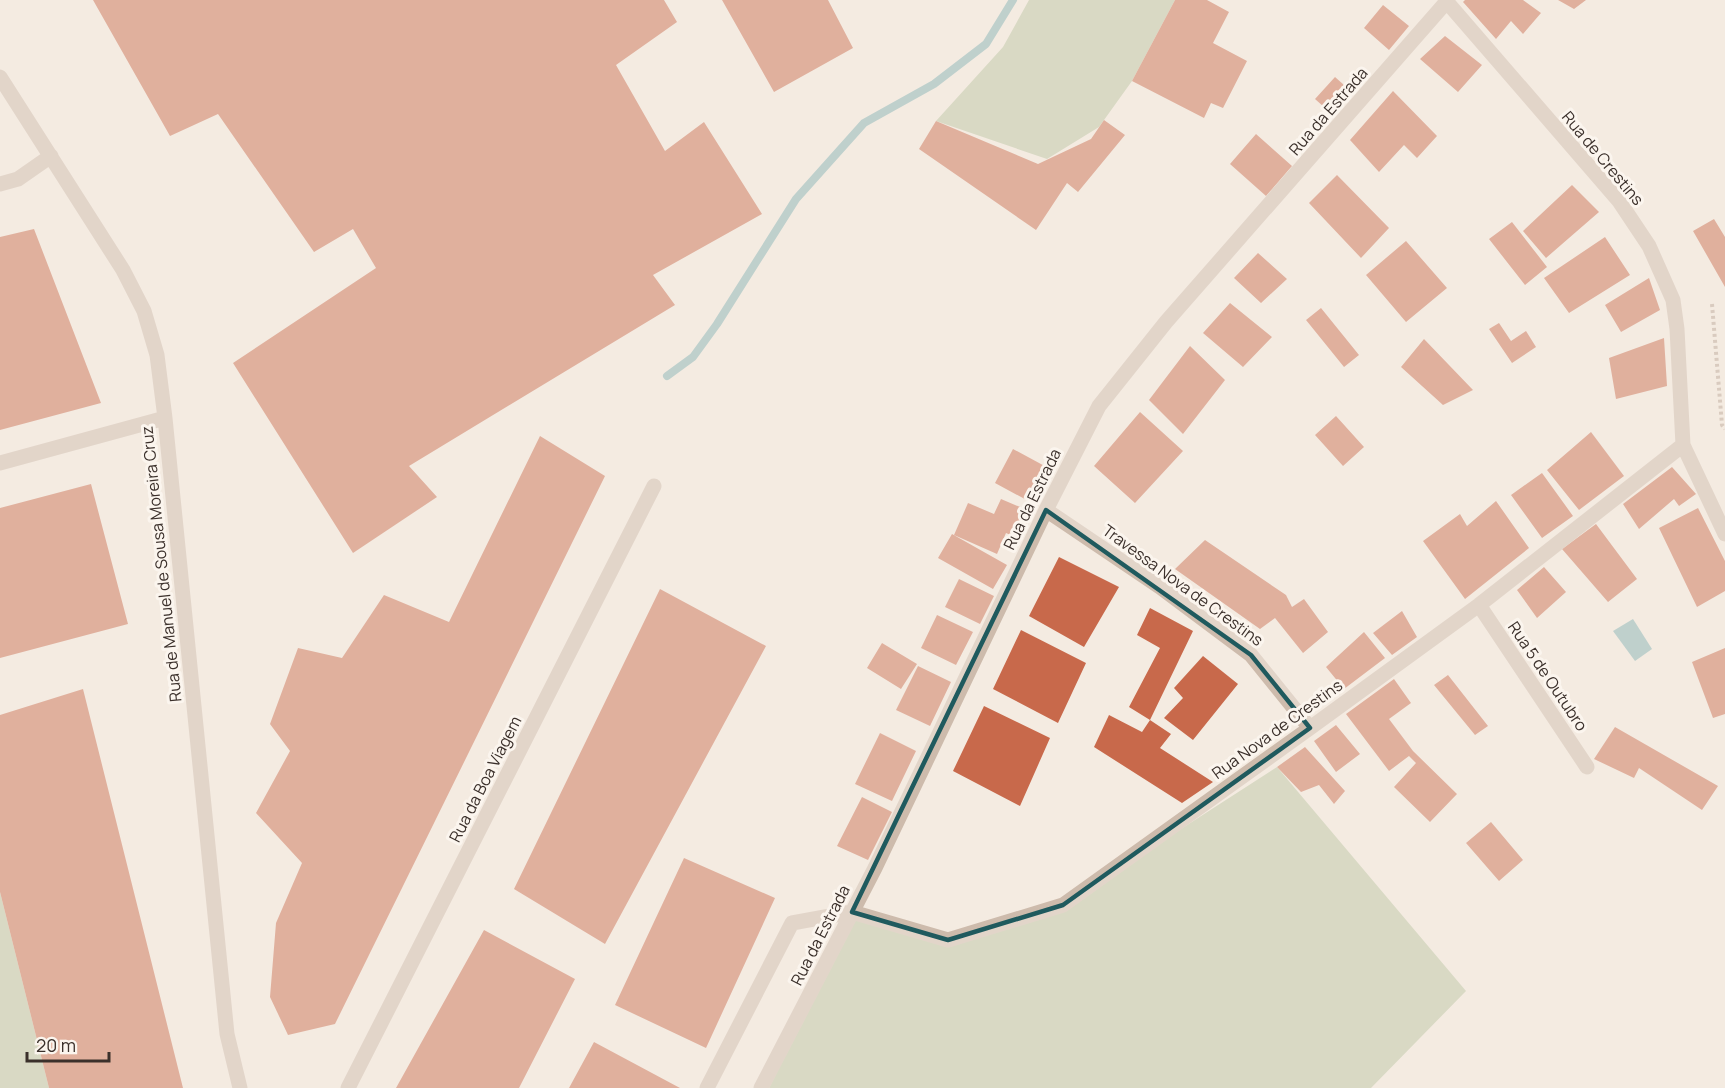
<svg xmlns="http://www.w3.org/2000/svg" width="1725" height="1088" font-family="Manrope,sans-serif">
	<style>
		.green { fill: #b8c4a0 }
		.water { fill: #7fb0b2 }
		.lines { fill: none; stroke-linecap: round; stroke-linejoin: round }
		.stream { stroke: #7fb0b2; stroke-width: 8 }
		.building { fill: #c8694b }
		.path { stroke: #b9a596; stroke-width: 4; stroke-dasharray: 3 3; stroke-linecap: butt }
		.minor { stroke: #cdbbac; stroke-width: 15 }
		.marked { fill: none; stroke: #1f5a5e; stroke-width: 4.5; stroke-linejoin: round }
		.labels { text-anchor: middle; stroke-width: 6; stroke-linejoin: round; paint-order: stroke }
		.street-label { font-size: 16px; fill: #3b302b; stroke: #fbf5ee }
	</style>
	<rect width="100%" height="100%" fill="#f4ebe1"/>
	<path class="green" d="M1029 0H1175L1132 81 1099 127 1047 159 936 121 1003 47Z
		M1277 767 1466 991 1371 1088H769L852 912 948 940 1063 905Z
		M0 892 49 1088H0Z"/>
	<path class="water" d="M1633 619 1652 649 1635 661 1613 631Z"/>
	<g class="lines">
		<path class="stream" d="M667 376 693 357 717 324 796 199 864 123 934 84 986 44 1013 0"/>
	</g>
	<path class="building" d="M93 0H664L677 22 616 65 665 151 704 122 762 214 653 275 675 305 409 466 437 497 353 553 233 363 376 268 353 229 314 252 218 114 170 136Z
		M722 0H828L853 48 774 92Z
		M1175 0H1207L1229 12 1213 43 1247 61 1223 108 1211 103 1204 118 1132 81Z
		M1465 0H1523L1541 13 1523 34 1511 21 1496 39 1463 2Z
		M1558 0H1586L1574 9Z
		M1383 5 1409 26 1389 50 1364 28Z
		M1445 36 1482 65 1458 92 1420 59Z
		M1335 77 1353 93 1333 115 1315 99Z
		M1393 91 1437 136 1417 158 1404 145 1379 172 1350 140Z
		M1104 120 1125 135 1078 192 1067 183 1036 230 919 149 936 121 1038 164 1091 139Z
		M1256 134 1292 166 1266 196 1230 164Z
		M1337 175 1389 228 1361 258 1309 203Z
		M1572 185 1599 212 1546 258 1523 231Z
		M1714 219 1725 237V287L1693 231Z
		M1512 222 1547 267 1525 285 1489 239Z
		M34 229 101 403 0 430V237Z
		M1605 237 1630 275 1569 313 1544 278Z
		M1406 241 1447 288 1406 322 1366 275Z
		M1258 253 1287 279 1261 303 1234 278Z
		M1649 278 1660 310 1621 332 1605 305Z
		M1230 303 1272 337 1243 367 1203 333Z
		M1321 308 1359 355 1344 367 1306 320Z
		M1499 323 1511 341 1526 331 1536 347 1512 363 1489 329Z
		M1664 338 1667 386 1616 399 1609 358Z
		M1424 339 1473 390 1443 405 1401 367Z
		M1190 346 1225 380 1183 434 1149 400Z
		M1140 412 1183 451 1135 503 1094 466Z
		M1336 416 1364 447 1343 466 1315 435Z
		M1591 432 1624 476 1579 510 1547 470Z
		M540 436 605 476 335 1024 288 1035 270 997 276 923 302 863 256 813 290 751 270 724 298 648 342 658 384 595 449 622Z
		M1013 449 1052 470 1034 504 995 483Z
		M1672 467 1696 494 1679 506 1674 499 1639 529 1623 504Z
		M1542 473 1573 516 1542 538 1511 495Z
		M91 484 128 624 0 658V508Z
		M1001 499 1032 512 1020 539 1006 533 997 554 954 535 968 503 994 514Z
		M1496 501 1529 548 1465 599 1423 541 1460 514 1467 526Z
		M1698 508 1725 561V591L1697 607 1659 528Z
		M1596 524 1637 579 1608 602 1562 549Z
		M952 534 1007 565 993 589 938 558Z
		M1205 540 1286 595 1292 607 1304 599 1328 632 1303 653 1275 618 1260 629 1175 569Z
		M1059 557 1119 587 1084 647 1029 616Z
		M1544 567 1566 592 1537 618 1517 590Z
		M959 579 994 596 980 624 945 607Z
		M660 589 766 646 605 944 514 889Z
		M1150 608 1193 631 1150 720 1129 707 1160 648 1137 635Z
		M1402 611 1417 637 1392 655 1373 633Z
		M937 615 973 632 956 665 921 648Z
		M1021 630 1086 663 1058 723 993 689Z
		M1364 632 1385 658 1344 689 1326 667Z
		M882 643 917 664 901 689 867 668Z
		M1725 648V714L1713 718 1692 662Z
		M1203 656 1238 684 1193 740 1164 718 1183 698 1174 688Z
		M918 666 951 682 930 726 896 710Z
		M1448 675 1488 726 1475 735 1434 685Z
		M1394 679 1411 703 1389 719 1413 751 1457 794 1430 822 1394 787 1416 763 1409 756 1389 771 1346 714Z
		M83 689 183 1088H49L0 892V715Z
		M984 706 1050 738 1020 806 953 771Z
		M1109 715 1142 732 1150 720 1171 734 1160 748 1213 782 1182 803 1094 747Z
		M1336 725 1360 754 1336 772 1314 741Z
		M1615 727 1718 786 1702 810 1639 768 1634 778 1594 759Z
		M880 733 916 751 892 801 855 784Z
		M1305 747 1345 791 1334 804 1319 785 1301 792 1277 767Z
		M862 797 892 812 868 860 837 846Z
		M1491 822 1523 860 1499 881 1466 843Z
		M684 858 775 898 706 1048 615 1005Z
		M484 930 575 979 519 1088H396Z
		M594 1042 680 1088H569Z"/>
	<g class="lines">
		<path class="path" d="M1712 304 1722 425 1725 429"/>
		<path class="minor" d="M1447 2 1619 201 1649 246 1673 300 1677 329 1683 445 1725 534
			M0 77 123 270 144 311 157 355 165 418 227 1034 240 1088
			M0 184 18 179 51 156
			M0 463 165 418
			M1046 510 1160 587 1251 655 1310 728
			M1479 605 1587 767
			M348 1088 654 486
			M707 1088 792 923 852 912 948 940 1063 905 1310 728 1479 605 1683 445
			M761 1088 875 868 1046 510 1099 406 1166 322 1448 0"/>
	</g>
	<path d="M0 0H1725V1088H0ZM1046 510 1251 655 1310 728 1063 905 948 940 852 912Z" fill="#f4ebe1" fill-opacity=".55" fill-rule="evenodd"/>
	<path class="marked" d="M1046 510 1251 655 1310 728 1063 905 948 940 852 912Z"/>
	<g class="labels">
		<g class="street-label">
			<text transform="translate(1328 111) rotate(-49)" y="6">Rua da Estrada</text>
			<text transform="translate(1603 158) rotate(50)" y="6">Rua de Crestins</text>
			<text transform="translate(1032 499) rotate(-64)" y="6">Rua da Estrada</text>
			<text transform="translate(161 564) rotate(-96)" y="6">Rua de Manuel de Sousa Moreira Cruz</text>
			<text transform="translate(1183 585) rotate(36)" y="6">Travessa Nova de Crestins</text>
			<text transform="translate(1548 676) rotate(56)" y="6">Rua 5 de Outubro</text>
			<text transform="translate(1277 729) rotate(-36)" y="6">Rua Nova de Crestins</text>
			<text transform="translate(485 779) rotate(-63)" y="6">Rua da Boa Viagem</text>
			<text transform="translate(820 935) rotate(-63)" y="6">Rua da Estrada</text>
		</g>
	</g>
	<path d="M27 1052v9h82v-9" fill="none" stroke="#3b302b" stroke-width="3"/>
	<text x="36" y="1052" font-size="18" fill="#3b302b" stroke="#fbf5ee" stroke-width="4.5" paint-order="stroke">20 m</text>
</svg>
